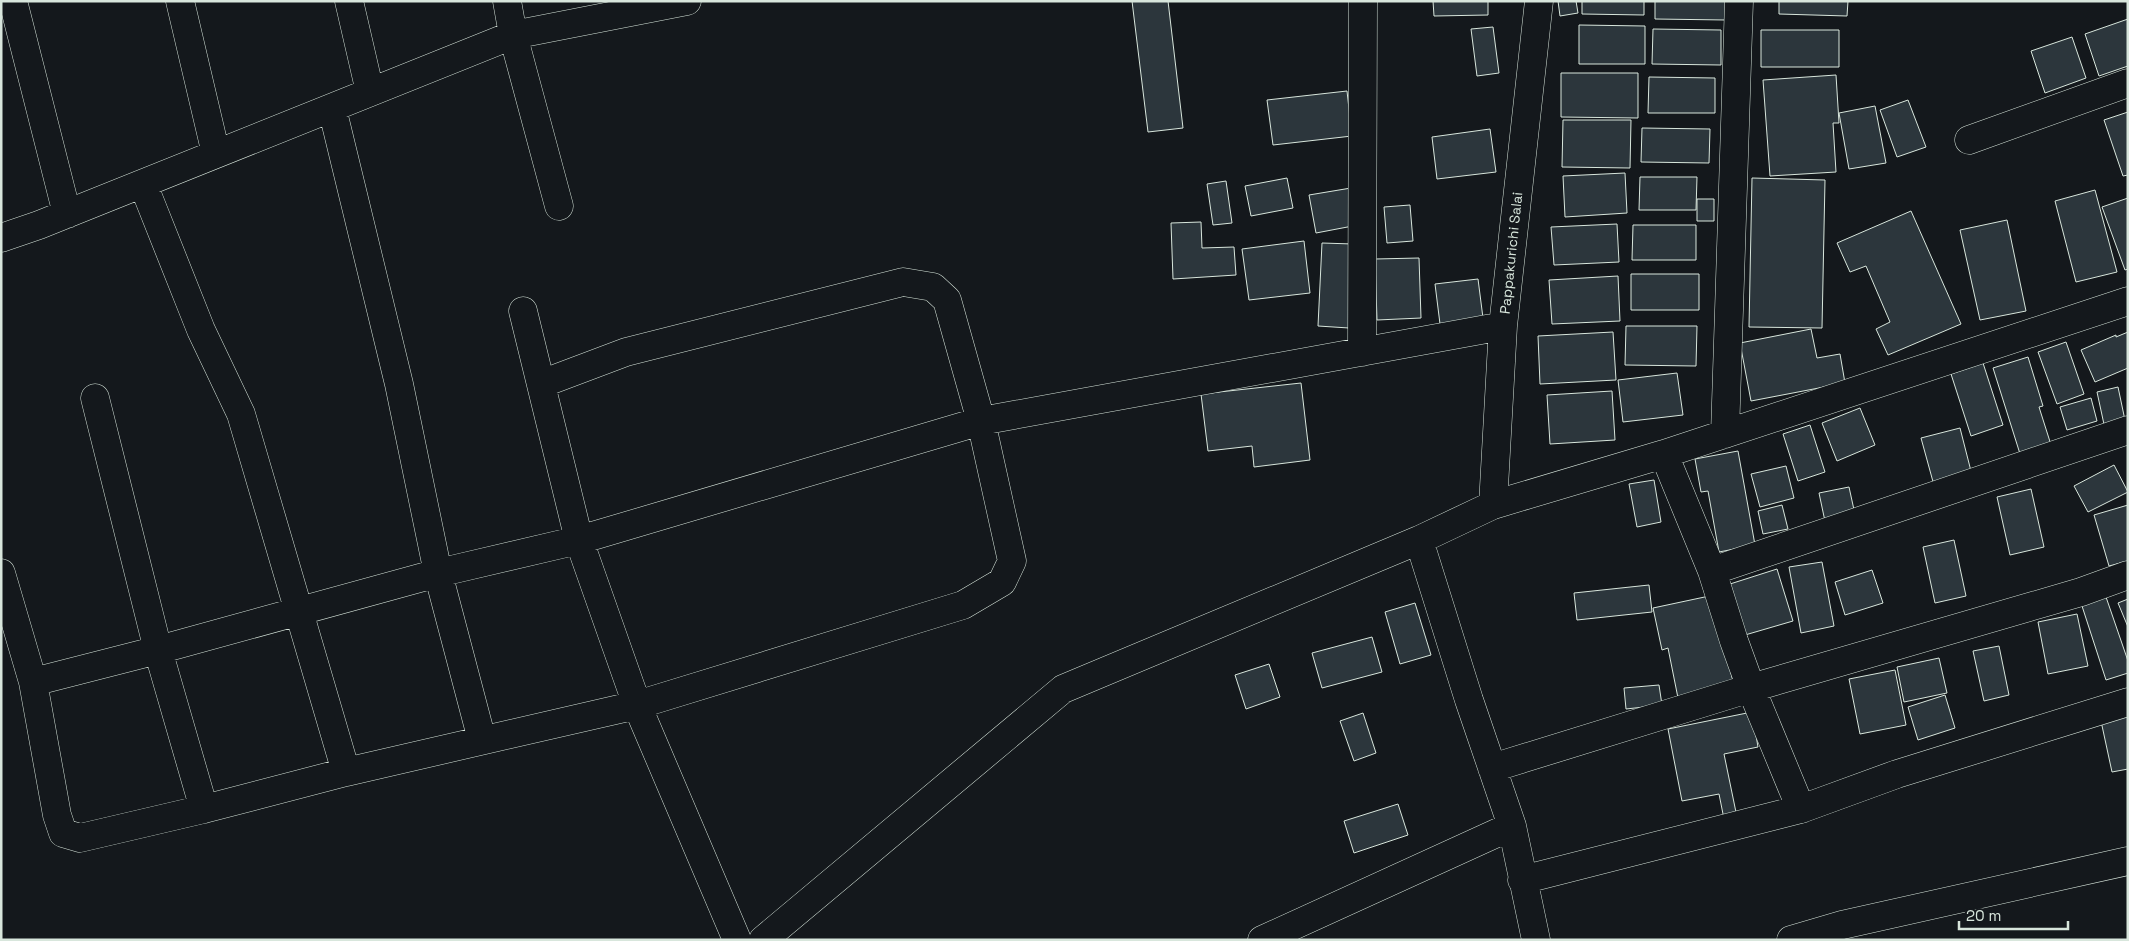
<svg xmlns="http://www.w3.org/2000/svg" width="2129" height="941" font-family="'Space Grotesk',sans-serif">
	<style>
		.building { fill: #2c363c; stroke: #d8e6dc }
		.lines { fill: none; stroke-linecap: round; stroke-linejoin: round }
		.minor-casing { stroke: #d8e6dc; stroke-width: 29 }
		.minor { stroke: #14181c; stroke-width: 28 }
		.labels { text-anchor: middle; stroke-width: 4; stroke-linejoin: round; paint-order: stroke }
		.street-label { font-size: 14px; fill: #d8e6dc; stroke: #14181c }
	</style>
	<rect width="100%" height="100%" fill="#14181c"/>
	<path class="building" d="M1132 1H1168L1183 128 1148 132Z
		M1433 1H1488V15L1434 16Z
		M1558 1H1576L1578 13 1560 16Z
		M1582 1H1644V15L1582 14Z
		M1655 1H1726V20L1655 19Z
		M1779 1H1848L1847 16 1779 14Z
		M2128 19V66L2099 76 2085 34Z
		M1579 25 1645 26V64H1579Z
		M1493 27 1499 73 1477 76 1471 29Z
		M1653 29 1721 30V65L1652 64Z
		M1761 30H1839V67H1761Z
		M2072 37 2086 78 2045 93 2031 51Z
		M1561 73H1638V118L1561 117Z
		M1836 75 1839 123H1833L1836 172 1770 176 1763 80Z
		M1649 77 1715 78V113H1648Z
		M1347 91 1352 136 1273 145 1267 100Z
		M1908 100 1926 147 1897 157 1880 110Z
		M1875 106 1886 163 1849 169 1839 113Z
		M2128 112V175L2123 176 2104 120Z
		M1563 120H1631L1630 168 1562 167Z
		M1642 128 1710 129 1709 163 1641 162Z
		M1490 129 1496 172 1437 179 1432 137Z
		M1625 173 1627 213 1565 217 1563 176Z
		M1640 177H1697L1696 210H1639Z
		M1287 178 1293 208 1251 216 1245 186Z
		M1752 178 1825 180 1822 328 1749 327Z
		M1226 181 1232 223 1213 225 1207 184Z
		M1351 188 1358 225 1316 233 1309 195Z
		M2095 190 2117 272 2076 282 2055 201Z
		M2128 198V269L2125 270 2102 207Z
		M1697 199H1714V221H1697Z
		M1410 205 1413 241 1387 243 1384 207Z
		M1911 211 1961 324 1888 355 1876 329 1890 322 1866 266 1850 272 1837 243Z
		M2007 220 2026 311 1980 320 1960 230Z
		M1201 222 1202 248 1234 247 1236 275 1173 279 1171 223Z
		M1617 224 1619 262 1554 265 1551 227Z
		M1633 225H1696V260H1632Z
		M1304 241 1310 293 1249 300 1242 249Z
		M1322 243 1353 244 1349 328 1318 326Z
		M1419 258 1421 318 1377 320 1375 259Z
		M1631 274H1699V310H1631Z
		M1618 276 1620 321 1552 324 1549 280Z
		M1478 279 1483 318 1440 324 1435 284Z
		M1626 326H1697L1696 366 1625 365Z
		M1811 329 1817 358 1840 354 1845 383 1751 401 1740 343Z
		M1613 332 1616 380 1540 384 1538 336Z
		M2128 332V368L2095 382 2081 350 2116 335V337Z
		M2066 342 2084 394 2057 404 2038 352Z
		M2028 357 2043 406 2039 407 2052 448 2021 457 1993 368Z
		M1983 363 2003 425 1971 436 1951 374Z
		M1677 373 1683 415 1623 422 1618 380Z
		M1301 383 1310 460 1254 467 1252 446 1208 451 1201 394Z
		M2118 387 2126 425 2105 429 2097 392Z
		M1612 391 1615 440 1550 444 1547 395Z
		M2091 398 2097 421 2067 430 2060 407Z
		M1860 408 1875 445 1837 461 1822 423Z
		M1810 425 1825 472 1798 481 1783 434Z
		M1960 428 1973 479 1935 489 1921 438Z
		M1738 451 1755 545 1719 552 1708 491 1701 492 1695 459Z
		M2114 465 2128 492 2088 512 2074 486Z
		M1786 466 1794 498 1760 507 1751 474Z
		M1654 480 1661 522 1637 527 1629 484Z
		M1849 487 1856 519 1826 526 1819 493Z
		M2031 489 2044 547 2010 555 1997 497Z
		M1782 505 1788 529 1763 534 1758 511Z
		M2128 505V561L2109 566 2094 515Z
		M1954 540 1966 596 1935 603 1923 547Z
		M1822 562 1834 626 1801 633 1789 567Z
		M1777 569 1793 621 1745 635 1730 584Z
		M1872 570 1883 603 1845 615 1835 582Z
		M1649 585 1652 612 1577 620 1574 593Z
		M1714 595 1735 691 1679 703 1668 648 1662 650 1653 608Z
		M2106 597 2128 661V673L2106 680 2082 606Z
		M2128 599V627L2118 603Z
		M1415 603 1431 655 1400 664 1385 612Z
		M2077 614 2088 666 2048 674 2038 622Z
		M1372 637 1382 672 1322 688 1312 653Z
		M1999 646 2009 695 1984 701 1973 651Z
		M1939 658 1947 693 1904 702 1897 667Z
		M1269 664 1280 697 1246 709 1235 675Z
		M1895 670 1906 725 1860 734 1849 679Z
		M1659 685 1662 705 1626 709 1624 688Z
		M1945 695 1955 728 1918 740 1908 707Z
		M1752 712 1758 747 1724 754 1738 822 1725 824 1719 794 1682 801 1668 729Z
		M1363 713 1376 753 1354 761 1340 721Z
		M2128 715V769L2112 772 2101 721Z
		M1398 804 1408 835 1354 853 1344 821Z"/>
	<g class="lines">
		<defs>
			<path id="minor" d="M13 1 67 214
				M180 1 216 154
				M349 1 370 92
				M507 1 513 35 559 206
				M332 108 399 384 438 573 482 740
				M1969 140 2128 83
				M143 184 201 330 241 414 346 772
				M1 238 39 225 513 35 687 1
				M523 311 579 540 637 705 737 940
				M1362 352 1363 1
				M95 398 158 650 204 809
				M1725 434 1739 1
				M1664 454 1712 571 1734 641 1751 688 2081 592 2128 575
				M1493 505 1503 326 1539 1
				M1419 540 1469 700 1512 826 1536 940
				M1712 571 2128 430
				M1 573 33 682 57 815 63 833 80 838 204 809 346 772 637 705 963 605 1002 582 1012 561 981 421 947 300 933 287 903 282 626 352 541 384
				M33 682 158 650 438 573 579 540 981 421 1503 326
				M1492 768 1751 688 1801 809 1897 774 2128 702
				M1522 880 1801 809
				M763 940 1063 689 1419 540 1493 505 1664 454 2128 301
				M1262 940 1512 826
				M1791 940 1842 925 2128 861"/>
		</defs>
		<use href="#minor" class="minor-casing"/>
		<use href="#minor" class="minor"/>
	</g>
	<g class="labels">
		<g class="street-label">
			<text transform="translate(1511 253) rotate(-84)" y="5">Pappakurichi Salai</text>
		</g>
	</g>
	<rect width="2129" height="941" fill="none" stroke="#d8e6dc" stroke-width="5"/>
	<path d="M1959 921v8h109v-8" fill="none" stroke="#d8e6dc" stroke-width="2.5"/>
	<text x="1966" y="921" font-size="15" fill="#d8e6dc" stroke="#14181c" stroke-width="4" paint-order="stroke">20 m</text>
</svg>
